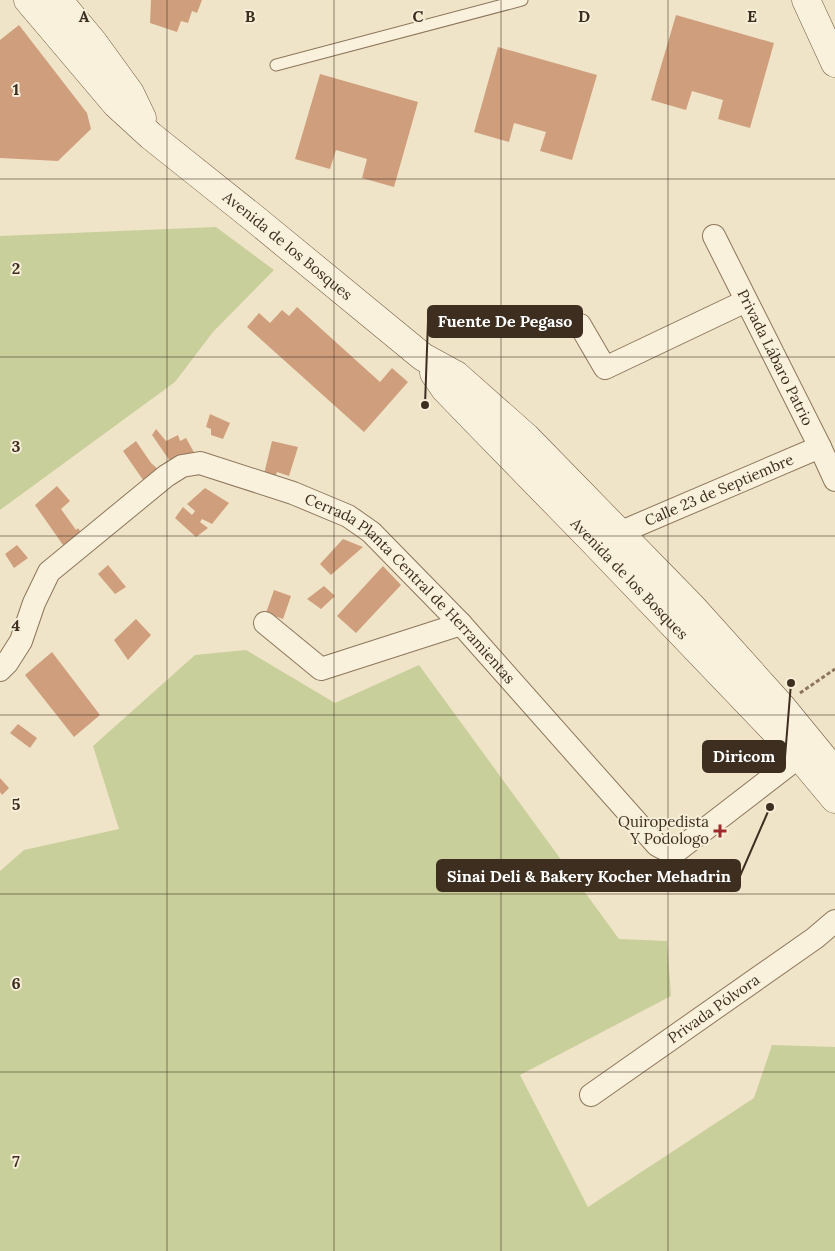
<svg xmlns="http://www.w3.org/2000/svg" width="835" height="1251" font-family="Lora,serif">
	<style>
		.green { fill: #c9cf9b }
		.building { fill: #cf9f7d }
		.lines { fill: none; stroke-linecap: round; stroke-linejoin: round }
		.lane-casing { stroke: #8d765c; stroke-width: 13 }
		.street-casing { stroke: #8d765c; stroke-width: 24 }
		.secondary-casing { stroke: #6f573f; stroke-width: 29 }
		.path { stroke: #8d765c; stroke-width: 3; stroke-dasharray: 4 2.5; stroke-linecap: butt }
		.lane { stroke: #faf1dc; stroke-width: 11 }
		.street { stroke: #faf1dc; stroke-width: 22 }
		.secondary { stroke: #faf1dc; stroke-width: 28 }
		.grid { fill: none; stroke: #3d2e20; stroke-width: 1; stroke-opacity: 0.55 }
		.poi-dot { fill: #9e2a2b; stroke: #f7eed8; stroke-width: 2 }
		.labels { text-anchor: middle; stroke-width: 4; stroke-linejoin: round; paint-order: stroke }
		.street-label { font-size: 15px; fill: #3d2e20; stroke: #f7eed8 }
		.poi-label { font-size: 15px; fill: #3d2e20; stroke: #f7eed8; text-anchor: end }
		.grid-label { font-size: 16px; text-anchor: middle; font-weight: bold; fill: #3d2e20; stroke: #f7eed8; stroke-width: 4; stroke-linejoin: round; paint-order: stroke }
		.leader { fill: none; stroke: #3d2e20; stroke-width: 2 }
		.callout-dot { fill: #3d2e20; stroke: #f7eed8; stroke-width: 2 }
		.callout { fill: #3d2e20; stroke: #3d2e20; stroke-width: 2 }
		.callout-label { font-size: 16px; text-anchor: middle; font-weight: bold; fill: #fff }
	</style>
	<rect width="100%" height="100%" fill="#f0e4c8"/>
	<path class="green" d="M216 227 274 270 213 332 175 382 0 510V236Z
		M246 650 335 703 419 665 619 939 667 941 671 996 520 1075 588 1207 754 1098 772 1045 835 1047V1251H0V871L24 850 119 829 93 746 195 655Z"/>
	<path class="building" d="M151 0H202L197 13 192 11 188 23 181 21 177 32 150 23Z
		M676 15 774 43 750 128 718 119 723 100 692 91 686 110 651 100Z
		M19 25 87 113 91 129 58 161 0 158V40Z
		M498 47 597 75 572 160 540 151 546 132 514 123 509 142 474 132Z
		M320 74 418 102 394 187 362 178 367 159 336 150 330 169 295 159Z
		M297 307 380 382 392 368 408 382 364 432 247 327 259 313 270 323 282 310 289 316Z
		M210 414 230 423 223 439 211 435V429L206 427Z
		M156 429 166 441 178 435 180 441 186 438 195 454 174 467 152 435Z
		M136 441 151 463 166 476 150 490 123 451Z
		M272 441 298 447 289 476 277 472 275 478 264 474Z
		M57 486 70 501 61 509 76 530 78 528 87 541 70 555 35 505Z
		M205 488 229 503 212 524 202 519 200 522 208 528 196 537 175 518 183 507 192 515 195 511 187 504Z
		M343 539 363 547 331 575 320 564Z
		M17 545 28 558 14 568 5 554Z
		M108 565 126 587 115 594 98 574Z
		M383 566 401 585 356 633 337 616Z
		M324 586 335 596 321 609 307 599Z
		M274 590 291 596 283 619 266 613Z
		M136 619 151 635 128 660 114 640Z
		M52 652 100 715 74 737 25 675Z
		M18 724 37 738 30 748 10 733Z
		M0 778 9 788 2 795 0 792Z"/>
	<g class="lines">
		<defs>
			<path id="lane" d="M276 65 522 0"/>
			<g id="street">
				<path id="s1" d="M714 236 820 447 835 480"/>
				<path d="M580 325 605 368 746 301"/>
				<path id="s2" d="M619 533 820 447"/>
				<path d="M265 623 321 669 461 624"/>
				<path id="s3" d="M0 670 7 663 21 641 34 603 49 572 166 476 182 466 200 463 293 493 348 516 371 532 461 624 657 845C664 849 669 852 678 850L813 746"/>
				<path id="s4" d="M591 1095 815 938 835 921"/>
			</g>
			<g id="secondary">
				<path id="s5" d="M28 0 116 104 151 136 255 219 423 357 456 375 526 437 693 608 781 706 835 772"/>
				<path d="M58 0 93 42 130 93 142 118"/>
				<path d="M806 0 835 63"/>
				<path id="s6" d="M434 373 445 389 472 417 590 538 799 756 835 799"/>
			</g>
		</defs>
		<use href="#lane" class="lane-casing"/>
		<use href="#street" class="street-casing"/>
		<use href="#secondary" class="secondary-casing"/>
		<path class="path" d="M800 693 835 669"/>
		<use href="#lane" class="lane"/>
		<use href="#street" class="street"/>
		<use href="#secondary" class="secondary"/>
	</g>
	<path class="grid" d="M167 0V1251M334 0V1251M501 0V1251M668 0V1251M0 179H835M0 357H835M0 536H835M0 715H835M0 894H835M0 1072H835"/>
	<path class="poi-dot" d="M717.5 823.5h5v5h5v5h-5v5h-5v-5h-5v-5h5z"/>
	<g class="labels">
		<g class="street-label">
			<text dy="5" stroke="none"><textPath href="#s5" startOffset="359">Avenida de los Bosques</textPath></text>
			<text dy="5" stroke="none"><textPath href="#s1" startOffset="136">Privada Lábaro Patrio</textPath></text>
			<text dy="5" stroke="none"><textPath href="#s2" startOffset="109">Calle 23 de Septiembre</textPath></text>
			<text dy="5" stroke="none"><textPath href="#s6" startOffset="284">Avenida de los Bosques</textPath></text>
			<text dy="5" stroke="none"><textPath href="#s3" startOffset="550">Cerrada Planta Central de Herramientas</textPath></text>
			<text dy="5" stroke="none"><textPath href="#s4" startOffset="150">Privada Pólvora</textPath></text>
		</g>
		<g class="poi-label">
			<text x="709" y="827">Quiropedista<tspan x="709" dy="17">Y Podologo</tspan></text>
		</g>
	</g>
	<g class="grid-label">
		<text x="84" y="22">A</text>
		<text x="250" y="22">B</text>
		<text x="418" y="22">C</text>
		<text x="584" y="22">D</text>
		<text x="752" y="22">E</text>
		<text x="16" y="95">1</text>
		<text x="16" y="274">2</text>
		<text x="16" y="452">3</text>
		<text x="16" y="631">4</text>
		<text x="16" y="810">5</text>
		<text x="16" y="989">6</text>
		<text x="16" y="1167">7</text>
	</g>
	<path class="leader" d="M425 405L428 321M791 683L785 757M770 807L740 876"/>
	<g class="callout-dot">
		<circle cx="425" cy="405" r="5"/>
		<circle cx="791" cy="683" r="5"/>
		<circle cx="770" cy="807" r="5"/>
	</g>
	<g class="callout">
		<rect x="428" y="306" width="154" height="31" rx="5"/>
		<rect x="703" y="741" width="82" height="31" rx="5"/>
		<rect x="437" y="860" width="303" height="31" rx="5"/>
	</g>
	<g class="callout-label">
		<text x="505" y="327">Fuente De Pegaso</text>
		<text x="744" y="762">Diricom</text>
		<text x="589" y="882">Sinai Deli &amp; Bakery Kocher Mehadrin</text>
	</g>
</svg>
